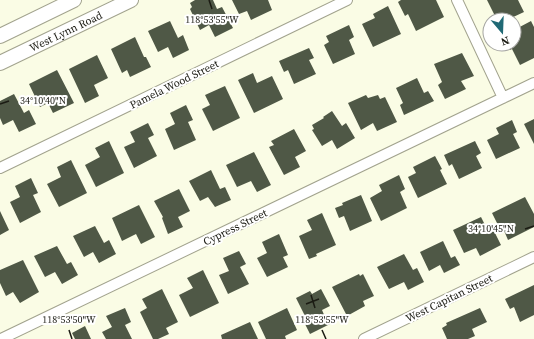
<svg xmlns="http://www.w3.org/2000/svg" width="534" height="339" font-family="'Source Serif 4',serif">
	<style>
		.building { fill: #4f5846 }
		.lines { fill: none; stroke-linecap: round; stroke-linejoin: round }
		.minor-casing { stroke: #a2a38e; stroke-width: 12 }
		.secondary-casing { stroke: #a2a38e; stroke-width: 16 }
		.minor { stroke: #fff; stroke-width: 10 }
		.secondary { stroke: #fff; stroke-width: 14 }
		.ticks { fill: none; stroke: #1b1b13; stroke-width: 1.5 }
		.labels { text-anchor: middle; stroke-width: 4; stroke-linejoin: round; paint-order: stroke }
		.street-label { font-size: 11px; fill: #1b1b13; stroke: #fff }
		.ticks-label { font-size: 10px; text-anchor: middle; fill: #1b1b13; stroke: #fff; stroke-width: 4; stroke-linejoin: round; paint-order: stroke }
	</style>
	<rect width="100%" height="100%" fill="#fafce5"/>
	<path class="building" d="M195 0H213L217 9 222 7 233 28 215 37 209 25 200 30 190 9 192 7 190 3Z
		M232 0H268L272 10 251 20 247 11 239 14Z
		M401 0H436L444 17 416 31 408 14 405 16 398 2Z
		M487 0H518L524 12 509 19 510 20H497Z
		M388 6 401 34 373 47 362 24 375 18 373 14Z
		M170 21 178 38 183 35 189 50 173 58 168 47 158 52 148 31Z
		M531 21 534 27V58L520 65 512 49 510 50 507 44H514V30Z
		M349 25 354 37 349 40 355 54 333 64 324 45 329 42 326 36Z
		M135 37 144 57H146L151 67 130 77 127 70 122 73 111 49Z
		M309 48 314 58 309 60 316 74 294 84 288 70 284 72 279 61Z
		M462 53 474 76 461 81 466 89 445 99 438 85 442 82 434 64Z
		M97 55 108 78 94 85 99 96 85 103 69 69Z
		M57 70 74 103 53 113 48 103 40 107 29 84Z
		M253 73 257 83 272 76 283 99 254 113 238 80Z
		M417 78 424 93 428 91 434 101 404 115 400 105 403 103 396 88Z
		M225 86 240 118 213 131 202 109 210 105 205 95Z
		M14 94 24 113 29 110 36 124 19 132 13 120 3 125 0 118V101Z
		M366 95 368 98 378 95 380 99 385 97 397 122 377 131 373 123 361 130 348 103Z
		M186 105 193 120 188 122 196 140 174 150 165 129 175 124 170 113Z
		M332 111 342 126 346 123 355 138 337 149 332 140 322 146 312 130 314 129 312 125 324 118 323 117Z
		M534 119V144L524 124Z
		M512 120 517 132 513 134 520 148 496 159 487 140 499 134 496 128Z
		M148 123 154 135 148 138 157 156 134 168 124 147 135 142 130 132Z
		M294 129 306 151 295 157 300 167 284 175 269 147 274 145 271 141Z
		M109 141 124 173 96 187 85 165 100 157 95 148Z
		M475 141 481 153 476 156 482 168 459 179 452 164 449 166 444 155Z
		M254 152 271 185 257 192 251 181 237 187 226 165Z
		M435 156 442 169 440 170 447 184 418 198 408 177 416 173 413 167Z
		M71 160 87 193 59 207 47 184 61 177 57 167Z
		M211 170 220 189 225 187 231 200 215 207 208 197 200 201 189 181Z
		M399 175 405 189 400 192 407 208 381 221 370 198 382 191 379 185Z
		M31 178 38 193 33 195 41 212 20 223 10 202 20 197 15 186Z
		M179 189 190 211 178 217 183 227 168 234 162 218 163 217 154 201Z
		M361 195 372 221 350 231 344 216 339 218 335 208 343 205 342 203Z
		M525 197 534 214V227L508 240 502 226 499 227 492 213Z
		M139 205 155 237 141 244 136 234 122 241 112 218Z
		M0 211 9 230 0 235Z
		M322 213 336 245 316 254 317 256 309 259 299 236 312 230 307 220Z
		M481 217 489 233 494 231 501 245 480 256 476 248 464 253 453 230Z
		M95 226 104 243 109 240 116 254 99 263 93 252 84 257 73 236Z
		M279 234 288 255 283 257 288 267 267 277 257 258 267 253 262 242Z
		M443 241 451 258 455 256 460 265 444 273 440 265 429 271 420 252Z
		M57 246 67 264 71 262 78 275 62 284 55 272 45 277 34 256Z
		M239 251 246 264 240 267 249 284 228 294 219 275 229 271 223 258Z
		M404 254 413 270 417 268 424 282 408 290 404 282 389 289 377 267Z
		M23 260 39 292 20 303 13 292 6 296 0 283V270Z
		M203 270 219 303 190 317 179 295 193 288 187 278Z
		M359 274 360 276 363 274 374 296 363 301 365 306 347 316 332 287Z
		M534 285V315L520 322 514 307 510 309 505 299Z
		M162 289 178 322 166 328 169 334 158 339H153L140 312 147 308 142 299Z
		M321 289 330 306 322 310 325 317 327 316 330 324 310 334 303 320 306 318 296 298 310 291 312 294Z
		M125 308 131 322 125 325 132 339H106L102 332 112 327 106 316Z
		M287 308 297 330 285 336 286 339H266L258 322Z
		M480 308 487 322 472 329 475 336 468 339H447L442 328 447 325 446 323Z
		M250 322 258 339H222L221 335Z
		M85 326 91 339H75L72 333Z"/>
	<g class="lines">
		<defs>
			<path id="minor" d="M457 0 503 98
				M0 168 347 0
				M1 339 534 83
				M364 339 534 257"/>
			<g id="secondary">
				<path d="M0 36 74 0"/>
				<path id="s1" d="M0 63 131 0"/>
			</g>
		</defs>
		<use href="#minor" class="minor-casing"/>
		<use href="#secondary" class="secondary-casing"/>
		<use href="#minor" class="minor"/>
		<use href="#secondary" class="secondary"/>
	</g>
	<path class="ticks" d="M209 0 212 9M0 104 9 101M525 229 534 226M311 295 315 308M306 304 319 299M69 330 72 339M322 330 326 339"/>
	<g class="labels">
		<g class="street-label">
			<text dy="4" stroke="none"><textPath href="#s1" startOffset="73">West Lynn Road</textPath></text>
			<text transform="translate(174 84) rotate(-26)" y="4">Pamela Wood Street</text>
			<text transform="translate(235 227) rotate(-26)" y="4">Cypress Street</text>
			<text transform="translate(449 298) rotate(-26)" y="4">West Capitan Street</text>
		</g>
	</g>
	<g class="ticks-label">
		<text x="212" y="23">118°53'55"W</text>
		<text x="43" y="104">34°10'40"N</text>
		<text x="491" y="232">34°10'45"N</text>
		<text x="69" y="323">118°53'50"W</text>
		<text x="322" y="323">118°53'55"W</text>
	</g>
	<g transform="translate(502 32) rotate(161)"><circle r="19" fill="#ffffff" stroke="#a4a4a1"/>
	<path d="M0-3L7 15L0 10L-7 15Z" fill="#206975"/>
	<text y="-6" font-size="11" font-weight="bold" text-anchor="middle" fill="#1b1b13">N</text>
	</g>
</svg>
